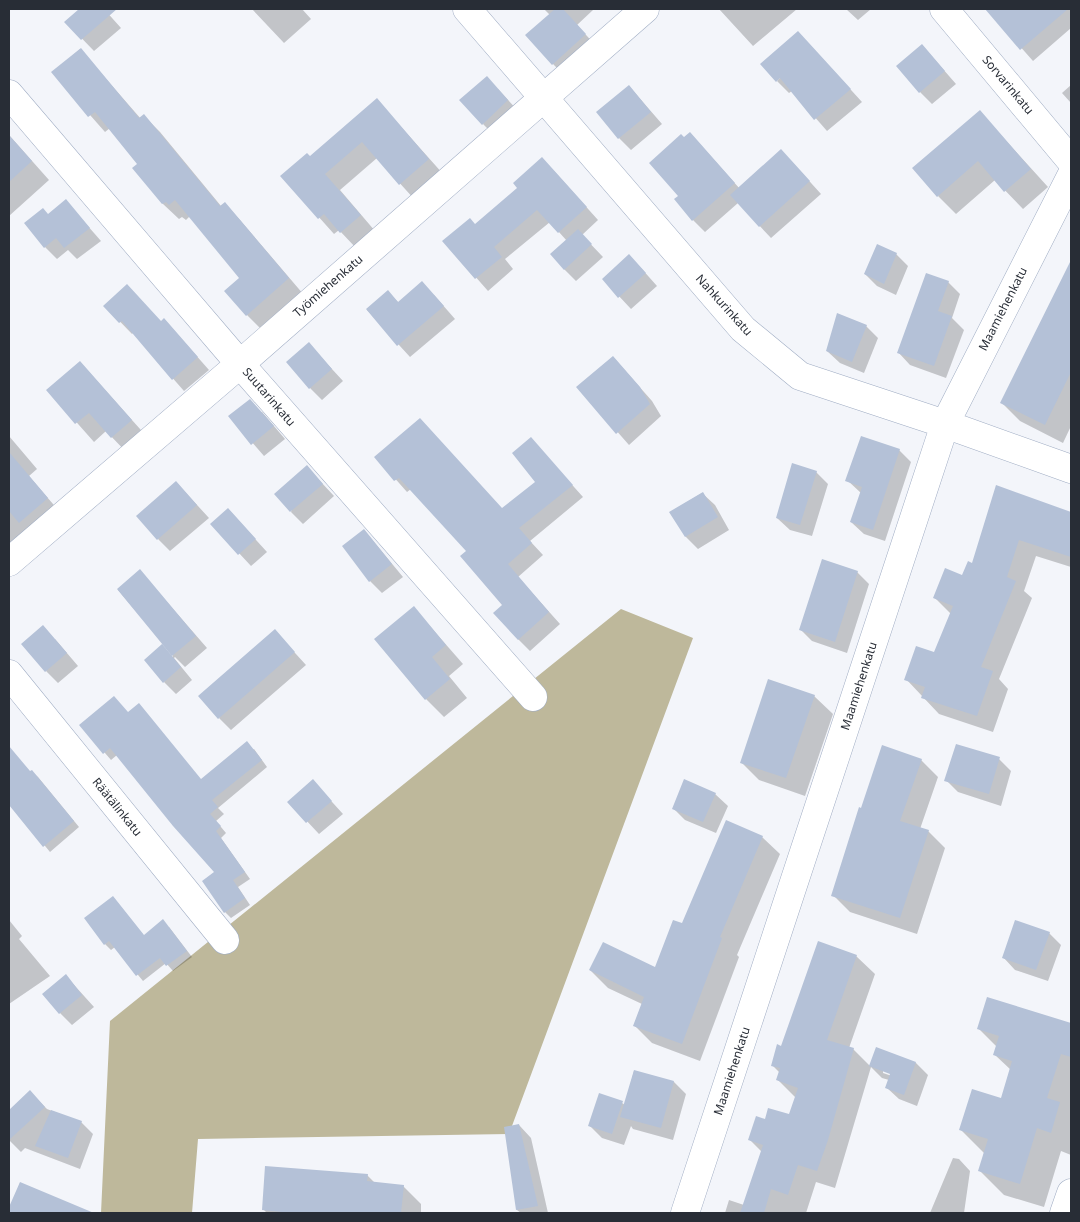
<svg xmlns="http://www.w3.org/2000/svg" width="1080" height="1222" font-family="'Noto Sans',sans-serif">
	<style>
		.forest { fill: #beb89b }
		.shadow { fill: #0003; fill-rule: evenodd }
		.building { fill: #b4c1d7 }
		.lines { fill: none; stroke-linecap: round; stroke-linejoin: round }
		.street-casing { stroke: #9facc3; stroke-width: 29 }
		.street { stroke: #fff; stroke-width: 28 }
		.labels { text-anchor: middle; stroke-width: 4; stroke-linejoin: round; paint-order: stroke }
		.street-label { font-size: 12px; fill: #282d36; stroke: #fff }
	</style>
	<rect width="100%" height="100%" fill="#f3f5fa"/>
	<path class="forest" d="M621 609 693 638 509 1134 198 1139 192 1213H101L110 1021Z"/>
	<path class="shadow" d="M81 9H104L121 28 94 51 66 22Z
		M252 9H302L311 19 284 43Z
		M544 9 593 10 577 25 597 47 565 76 553 64 550 15Z
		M719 9H797L753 46Z
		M846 9H871L858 20Z
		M1004 9H1071V28L1033 61 994 17Z
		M810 45 862 102 827 131 792 91 789 93 777 81Z
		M922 45 956 84 932 104 920 92Z
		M80 49 141 119 144 116 160 132 221 206 225 204 240 220 304 295 263 331 247 315 240 278 190 216 186 220 182 217 179 219 163 204 134 168 139 164 110 128 105 132 53 73Z
		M1071 85V103L1062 93Z
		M629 86 662 124 631 150 619 138Z
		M498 89 520 113 495 136 483 124Z
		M377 100 444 175 415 200 377 158 340 190 375 231 356 248 339 230 334 234 282 176 310 157Z
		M980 112 1048 187 1023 209 995 180 956 214 938 196Z
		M690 133 740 189 793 163 821 194 771 238 738 203 705 232 693 220 684 138Z
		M9 135 49 180 9 216Z
		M554 171 598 220 582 235 603 257 576 281 564 269 567 241 550 222 505 259 513 269 488 291 444 241 475 225Z
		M66 201 101 241 77 259 68 250 57 259 45 247 48 215Z
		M896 254 908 266 896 295 877 286 865 274Z
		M641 268 657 286 631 309 603 279Z
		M1062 281 1071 286V426L1063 443 1020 421 1002 403Z
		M948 282 960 294 952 318 964 330 946 378 910 365 898 352Z
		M388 292 399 303 434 295 455 319 410 357 367 310Z
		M105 306 161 322 164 319 209 370 184 391 133 333 132 334Z
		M866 326 878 338 864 373 840 363 827 351Z
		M309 344 343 381 322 400 310 388Z
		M613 357 652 401 661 416 629 445 578 387Z
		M80 362 149 439 130 456 106 431 94 442 48 390Z
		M262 412 285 439 264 456 229 416Z
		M9 436 37 469 29 476 59 511 9 544Z
		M531 439 583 497 530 541 543 555 518 577 560 624 530 651 518 639 504 605 468 551 411 489 407 492 376 457 503 509 537 482Z
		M899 450 911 462 885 541 864 534 851 522 861 493 847 480Z
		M307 467 334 496 303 524 291 512Z
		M816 472 828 484 812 536 790 530 777 518Z
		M176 482 209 518 170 551 158 539Z
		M997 487 1071 513V567L1036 556 1024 591 1032 598 999 679 1008 689 993 732 939 714 906 679 935 653 951 614 934 597 963 577 973 564Z
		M702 493 715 505 729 530 698 549 686 537 671 512Z
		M228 509 267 552 251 566 212 524Z
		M364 530 403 577 382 593 370 581Z
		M140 571 207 648 185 667 175 657 174 658 192 680 176 694 164 682 173 655 118 590Z
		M857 572 869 584 847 653 812 641 800 629Z
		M414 608 463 664 449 676 467 698 444 717 426 699Z
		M275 631 306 665 231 730 219 718Z
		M55 639 78 666 58 683 46 671Z
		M814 696 833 714 805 796 759 780 741 762Z
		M129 713 201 781 254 749 267 767 218 808 224 814 216 821 226 833 221 838 250 879 238 887 250 905 231 918 225 912 216 873 117 755 111 760 81 725Z
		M9 748 31 773 32 772 38 777 79 827 50 852 9 802Z
		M999 759 1011 771 1001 806 958 792 946 780Z
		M921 760 938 777 920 829 928 831 945 848 917 934 850 912 833 895Z
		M313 781 343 814 319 834 289 802Z
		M715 794 728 806 716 833 685 820 673 808Z
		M762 837 780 854 737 955 739 957 700 1061 652 1043 634 1025 642 1004 608 988 590 970 656 969 683 924Z
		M113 897 144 936 169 927 192 957 173 971 166 963 143 981 115 947 111 950 105 944Z
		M9 920 22 936 19 939 50 976 9 1004Z
		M1049 933 1061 945 1048 981 1015 970 1003 957Z
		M856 956 875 974 849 1048 853 1049 870 1066 876 1049 916 1063 928 1075 917 1106 899 1099 886 1087 889 1080 882 1078 871 1067 835 1188 816 1182 806 1213H725L729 1200 744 1205 762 1152 749 1139 766 1120 790 1115 796 1098 778 1080 780 1073 772 1065 782 1047ZM883 1070 896 1075 895 1077 883 1073Z
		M66 976 94 1007 72 1025 60 1013Z
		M988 998 1071 1024V1155L1061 1151 1044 1207 1004 1195 980 1171 984 1153 960 1129 1001 1100 1011 1070 995 1055 997 1047 979 1029Z
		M634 1071 674 1082 686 1094 673 1140 633 1129 631 1126 624 1145 602 1138 590 1126 622 1103 625 1105Z
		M30 1092 47 1109 81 1122 93 1134 80 1169 25 1148 21 1152 9 1140V1111Z
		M519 1125 531 1138 548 1213H521L517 1210 505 1128Z
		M953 1158 959 1159 970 1171 964 1213H930Z
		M367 1175 376 1184 403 1186 421 1204V1213H267L264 1210Z
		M20 1183 69 1204 78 1213H9Z"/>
	<path class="building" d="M79 9H117L81 40 64 22Z
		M555 9H563L586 34 552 65 525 35Z
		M985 9H1068L1020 50Z
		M798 31 851 89 814 120 780 78 776 82 760 64Z
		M922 44 945 71 919 93 896 66Z
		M81 48 139 118 144 114 220 206 225 202 289 278 246 316 224 291 239 278 175 200 169 205 166 202 162 204 132 168 137 164 95 112 88 117 51 72Z
		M487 76 508 100 482 125 459 100Z
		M629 85 651 112 618 139 596 112Z
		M377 98 429 159 399 185 362 142 325 174 361 215 340 233 324 214 318 219 280 176 307 153 310 156Z
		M980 110 1031 169 1004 192 978 161 937 197 912 168Z
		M690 132 735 183 692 221 674 199 678 196 649 163 681 134 684 137Z
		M9 135 32 161 9 182Z
		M781 149 810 181 759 227 730 195Z
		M542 157 587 207 558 233 537 210 494 247 502 257 475 279 442 241 470 218 475 224 517 188 513 183Z
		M66 199 90 228 64 248 56 238 44 248 24 223 43 208 48 214Z
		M578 229 592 244 564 270 550 254Z
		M877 244 897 253 884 284 864 274Z
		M629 254 646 273 618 298 602 279Z
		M1071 260V372L1045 425 1000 403Z
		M926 273 949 281 938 311 952 316 934 366 897 353Z
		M422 281 444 306 397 346 366 309 388 290 398 302Z
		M127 284 161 321 164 318 198 357 172 380 122 321 119 323 103 306Z
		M837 313 867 325 852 362 826 351Z
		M309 342 332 369 309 389 286 362Z
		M613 356 640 387 650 404 616 434 576 387Z
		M80 361 132 420 111 438 89 413 75 424 46 390Z
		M250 399 274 426 251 445 228 416Z
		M420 418 502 508 535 482 512 453 531 437 573 485 519 528 532 543 508 564 549 612 518 640 493 613 502 605 460 556 466 551 399 478 394 481 374 457Z
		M861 436 900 449 873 530 850 522 862 487 845 481Z
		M9 452 48 498 19 523 9 511Z
		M792 463 817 471 800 525 776 518Z
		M307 465 323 484 290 512 274 494Z
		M176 481 197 505 157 540 136 516Z
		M996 485 1071 512V557L1019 540 1007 577 1016 581 981 667 993 671 977 716 921 698 925 687 904 680 916 646 934 652 953 606 933 598 945 568 962 575 968 561 972 563Z
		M703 492 718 517 685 537 669 512Z
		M228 508 256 539 238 555 210 524Z
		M364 529 392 564 369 582 342 546Z
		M822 559 858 571 835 642 799 630Z
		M140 569 196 636 172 656 117 589Z
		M414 606 446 645 432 657 450 679 425 700 374 639Z
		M43 625 67 653 45 672 21 644Z
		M275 629 295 652 218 719 198 696Z
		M162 644 181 667 163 683 144 660Z
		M768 679 815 695 786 778 740 763Z
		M114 696 128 712 139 703 201 779 247 741 262 760 212 800 218 807 210 814 221 826 216 831 245 872 233 880 245 898 224 913 202 881 214 872 173 826 110 748 103 754 79 725Z
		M956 744 1000 757 989 794 944 781Z
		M882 745 922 759 900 821 929 830 900 918 831 896 859 807 861 808Z
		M9 746 30 771 32 770 74 821 43 847 9 805Z
		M313 779 332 801 306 823 287 802Z
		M684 779 716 793 703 822 672 809Z
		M726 820 763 836 720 937 722 938 682 1044 633 1026 644 997 589 970 603 942 655 967 673 920 682 923Z
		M113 896 144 935 163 919 187 951 166 966 160 958 136 976 109 941 104 945 84 918Z
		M1015 920 1050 932 1036 970 1002 958Z
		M818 941 857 955 827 1040 854 1048 828 1140 817 1171 798 1165 788 1195 771 1189 764 1213H740L763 1145 748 1140 756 1116 765 1119 768 1108 789 1114 798 1088 776 1080 780 1068 771 1066 777 1044 781 1046Z
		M66 974 82 995 59 1014 42 994Z
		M987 997 1071 1023V1057L1061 1054 1047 1098 1060 1102 1051 1133 1037 1128 1020 1184 978 1171 988 1139 959 1130 972 1089 1001 1098 1012 1061 993 1055 999 1036 977 1029Z
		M876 1047 916 1062 904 1095 885 1088 890 1074 869 1066Z
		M634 1070 674 1081 661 1128 620 1117Z
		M30 1090 45 1107 9 1140V1110Z
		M599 1093 623 1101 612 1134 588 1126Z
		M51 1110 82 1121 68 1158 35 1146Z
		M519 1124 538 1206 516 1210 504 1127Z
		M265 1166 368 1174 367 1181 404 1185 401 1213H292L262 1210Z
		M20 1182 94 1213H9V1207Z"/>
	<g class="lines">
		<defs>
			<path id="street" d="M467 9 743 329 800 376 945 424 1071 469
				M944 9 1071 161
				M9 94 240 364 533 697
				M9 562 240 364 645 9
				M9 674 225 940
				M685 1213 945 424 1071 176
				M1064 1213 1071 1193"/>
		</defs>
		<use href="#street" class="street-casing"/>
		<use href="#street" class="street"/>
	</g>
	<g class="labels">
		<g class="street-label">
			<text transform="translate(1008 85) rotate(50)" y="4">Sorvarinkatu</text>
			<text transform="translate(328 286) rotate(-41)" y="4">Työmiehenkatu</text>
			<text transform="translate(724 305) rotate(48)" y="4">Nahkurinkatu</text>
			<text transform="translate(1003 309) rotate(-63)" y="4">Maamiehenkatu</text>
			<text transform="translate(269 397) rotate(49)" y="4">Suutarinkatu</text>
			<text transform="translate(859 686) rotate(-72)" y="4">Maamiehenkatu</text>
			<text transform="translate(117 807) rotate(51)" y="4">Räätälinkatu</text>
			<text transform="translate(732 1071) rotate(-72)" y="4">Maamiehenkatu</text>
		</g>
	</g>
	<rect width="1080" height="1222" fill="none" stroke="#282d36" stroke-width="20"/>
</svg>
